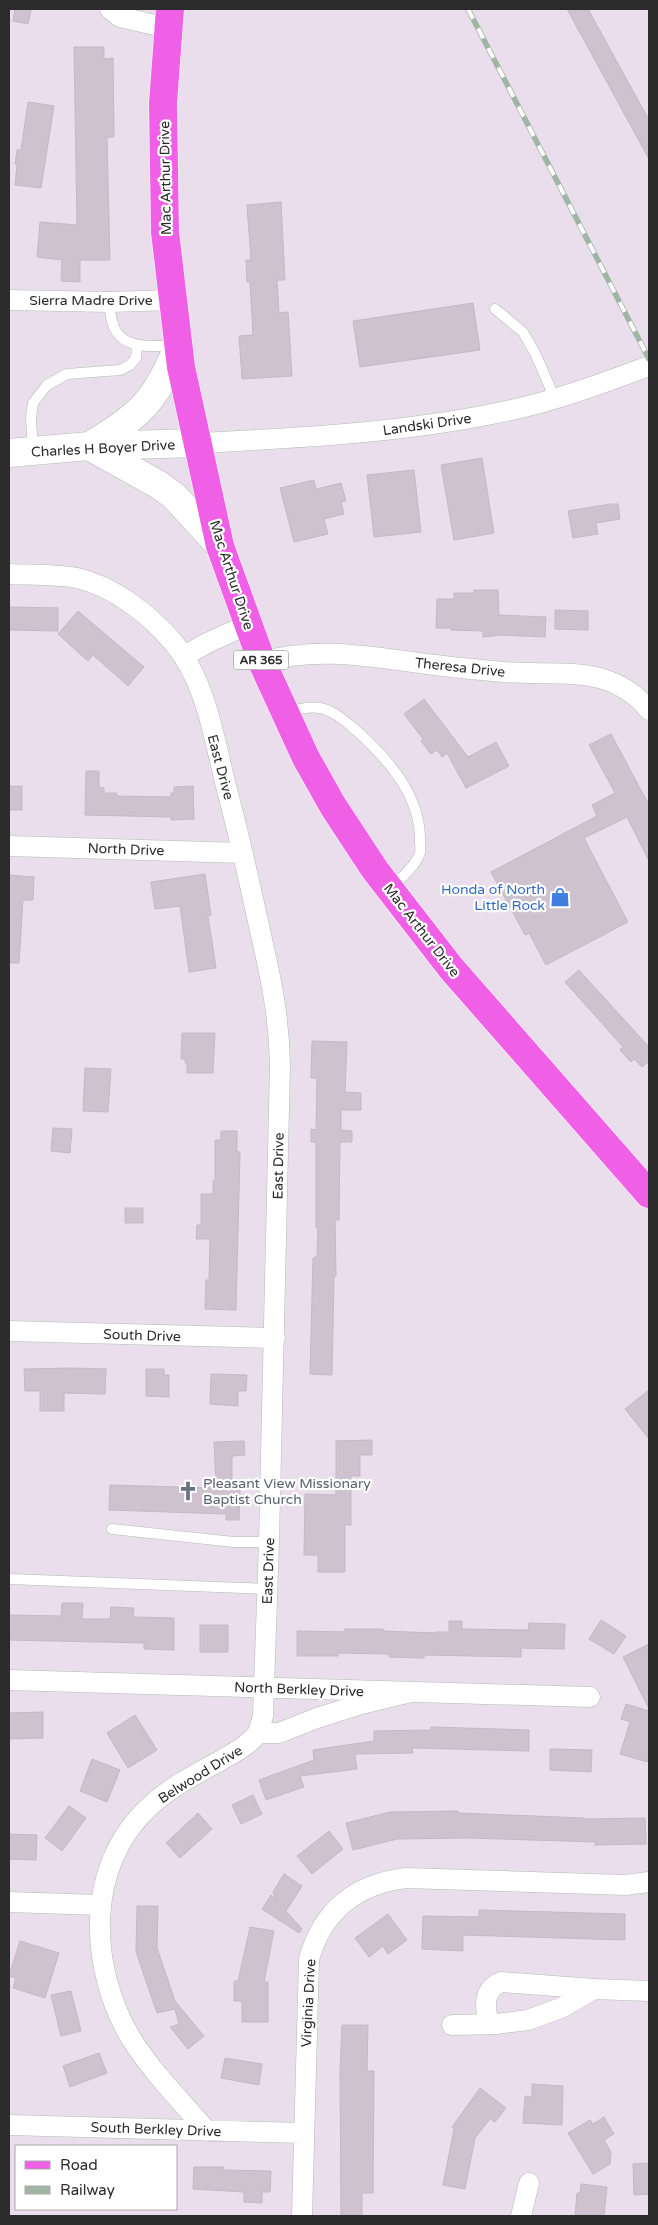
<svg xmlns="http://www.w3.org/2000/svg" width="658" height="2225" font-family="'Varela Round',sans-serif">
	<style>
		.building { fill: #cec2cf; stroke: #c7b7c8 }
		.lines { fill: none; stroke-linecap: round; stroke-linejoin: round }
		.lane-casing { stroke: #b1beb2; stroke-width: 11 }
		.street-casing { stroke: #b1beb2; stroke-width: 21 }
		.secondary-casing { stroke: #b1beb2; stroke-width: 29 }
		.primary-casing { stroke: #fff; stroke-width: 29 }
		.lane { stroke: #fff; stroke-width: 10 }
		.street { stroke: #fff; stroke-width: 20 }
		.secondary { stroke: #fff; stroke-width: 28 }
		.primary { stroke: #ef60e7; stroke-width: 28 }
		.rail-casing { stroke: #a0b5a3; stroke-width: 5.5 }
		.rail { stroke: #fff; stroke-width: 4; stroke-dasharray: 11; stroke-linecap: butt }
		.labels { text-anchor: middle; stroke-width: 4.5; stroke-linejoin: round; paint-order: stroke }
		.shield { fill: #fff; stroke: #6b6b6b; stroke-width: 1 }
		.shield-label { font-size: 12px; font-weight: bold; fill: #2b2b2b }
		.street-label { font-size: 14px; fill: #2b2b2b; stroke: #fff }
		.shop-label { font-size: 14px; fill: #366cbe; stroke: #fff; text-anchor: end }
		.worship-label { font-size: 14px; fill: #5b616d; stroke: #fff; text-anchor: start }
	</style>
	<rect width="100%" height="100%" fill="#eaddec"/>
	<path class="building" d="M15 9H31L28 24 13 21Z
		M567 9H588L649 120V159Z
		M74 47H104V59L113 58 114 137H107L110 260H80V282L61 281 62 260 37 257 40 222 77 225Z
		M28 102 54 106 41 188 15 185 17 164H15L17 150H21Z
		M281 202 285 280H277L279 313 288 312 292 376 242 379 239 336 253 335 250 282H247L246 260H251L247 205Z
		M473 303 480 350 360 367 353 321Z
		M482 458 494 533 454 540 441 465Z
		M414 470 421 532 374 537 367 475Z
		M314 480 316 489 341 483 346 501 341 502 344 514 324 519 328 534 294 542 280 488Z
		M610 504H618L620 519 596 523 598 534 573 538 568 511Z
		M474 590H498L499 615 546 617 545 637 500 635 483 637V631L451 630V628H436L437 599H454V593H474Z
		M9 607 58 608V631L9 630Z
		M555 610 588 611V630L555 629Z
		M78 611 144 667 128 686 93 655 88 661 58 634Z
		M424 699 468 757 496 742 509 766 466 788 447 753 442 757 437 750 431 754 421 741 423 739 404 714Z
		M611 734 649 805V861L627 817 584 838 628 922 546 965 529 933 525 935 491 872 597 816 592 805 615 793 589 745Z
		M86 771H99V787L104 788V793H117V796L171 797V793H174V787L193 786 194 819 171 820V817L85 815Z
		M9 786H22V810H9Z
		M205 874 211 915 208 916 216 968 189 972 180 906 155 909 151 882Z
		M9 875 34 877 33 900H23L19 963H9Z
		M579 970 649 1047V1061L642 1067 634 1059 631 1062 620 1050 623 1047 565 982Z
		M182 1033H215L213 1073H187V1063H185V1059H181Z
		M312 1041 347 1042 345 1092 361 1093V1110H341V1130L352 1131V1142H340L339 1220H335L336 1276H334L332 1375 310 1374 313 1258 317 1256 318 1228H316V1142H311V1129L316 1130 317 1078H311Z
		M85 1068 111 1069 108 1112 83 1111Z
		M53 1128 72 1129 70 1153 51 1151Z
		M221 1131H237V1152H240L236 1310 205 1309 206 1280H209L210 1239H196L197 1225H201V1194H213V1181H215V1140H221Z
		M125 1208H143V1223H125Z
		M71 1368 106 1369 105 1394 64 1393V1411H40V1391H25L24 1369Z
		M146 1369H164V1375H169V1397L146 1396Z
		M211 1374 247 1375 246 1391H238V1406L210 1404Z
		M649 1390V1439L625 1409Z
		M372 1440V1455H360V1476H351V1525H345V1572H318V1555H304L305 1494 336 1495V1441Z
		M244 1441 245 1455 232 1456V1488H240L239 1520H226V1514L109 1510 110 1485 216 1488 214 1442Z
		M62 1603H83L82 1619H110L111 1607 134 1608 133 1617 174 1618V1650L144 1649V1643L9 1640V1615L61 1616Z
		M601 1620 626 1636 614 1654 589 1639Z
		M449 1621H462V1629L528 1630 529 1623 565 1624 564 1649 521 1648V1657L424 1655V1658L389 1657V1654L338 1653V1656H297V1631L345 1632V1629H383V1631L436 1633V1632H449Z
		M200 1625H228V1652H200Z
		M649 1644V1709L623 1657Z
		M626 1704 649 1711V1754L647 1762 620 1754 630 1722 621 1719Z
		M43 1712V1738L9 1739V1713Z
		M135 1715 157 1750 128 1768 107 1733Z
		M431 1727 529 1730V1751L412 1748 413 1753 355 1754 357 1769 300 1776 304 1787 266 1800 259 1780 314 1760 313 1750 374 1741V1731L431 1730Z
		M550 1749 592 1750 591 1772 550 1770Z
		M92 1759 120 1770 107 1802 80 1791Z
		M253 1795 262 1814 241 1824 232 1805Z
		M69 1806 86 1818 62 1851 45 1838Z
		M458 1811V1813L584 1818V1819L645 1818 646 1844 595 1845V1842L468 1838 397 1839 353 1850 346 1823 390 1812Z
		M198 1813 212 1829 180 1858 166 1843Z
		M329 1831 343 1849 312 1874 297 1856Z
		M9 1834 37 1835 36 1860 9 1859Z
		M284 1874 302 1886 286 1911 302 1929 299 1933 262 1909 271 1895 277 1902 273 1892Z
		M137 1906H158L157 1948 175 2001 204 2036 188 2049 170 2027 179 2024 175 2009 157 2013 136 1952Z
		M479 1910 625 1914V1940L463 1935V1951L422 1949 423 1916 479 1917Z
		M388 1914 407 1940 388 1954 383 1946 369 1957 355 1938Z
		M250 1927 274 1931 264 1982H268V2022H242V2001H234V1981H238Z
		M20 1941 59 1953 45 1998 13 1988 16 1978 9 1976Z
		M71 1991 81 2031 61 2036 51 1995Z
		M342 2025H368L367 2071H374L373 2193H362V2216H341L340 2071Z
		M99 2053 107 2073 70 2087 63 2066Z
		M225 2058 262 2064 259 2085 221 2078Z
		M532 2084 563 2086 562 2125 523 2123 525 2096 532 2097Z
		M480 2088 506 2108 495 2122 490 2119 475 2138 465 2189 443 2185 454 2129 452 2127Z
		M604 2117 614 2134 604 2140 611 2152 610 2164 593 2174 568 2133 590 2120 593 2124Z
		M649 2163V2194L634 2195 633 2164Z
		M194 2167H224L223 2170 271 2171 270 2192H262V2203L244 2202V2192L193 2189Z
		M581 2184 607 2187 604 2216H575L577 2193H580Z"/>
	<g class="lines">
		<defs>
			<path id="lane" d="M110 302C109 351 141 346 177 346
				M495 309 523 332 535 353 555 399
				M33 451 31 418 33 403 47 385 67 374 120 370 130 365 136 358 137 346
				M286 712C297 709 309 706 320 708 335 711 347 723 358 732 390 761 421 797 420 842 420 845 421 850 420 853 415 867 400 879 390 888
				M112 1529 234 1542H269
				M9 1579 268 1589"/>
			<path id="street" d="M110 9 120 17 168 28
				M9 300 110 302 173 300
				M197 443C298 438 402 433 502 412 552 402 601 384 649 366
				M9 574C31 575 55 574 77 578 113 586 149 614 173 642 207 682 214 740 227 790 239 835 249 880 259 926 270 974 279 1014 280 1064L269 1542 263 1716 258 1733
				M184 656 207 643 247 625
				M262 662C319 645 377 658 435 665 458 668 481 670 504 672 535 675 574 670 603 679 622 685 637 695 649 710
				M9 846 243 853
				M9 1331 275 1338
				M9 1680 590 1697
				M9 1902 100 1905
				M489 2024C485 2008 482 1990 501 1982L594 1989
				M452 2025 496 2024 528 2020 561 2008 594 1989 649 1991
				M9 2125 304 2133
				M207 2131C182 2102 153 2073 132 2040 89 1969 84 1867 149 1807 169 1788 194 1775 218 1762 233 1753 247 1747 258 1733H279L317 1718 361 1704 411 1692
				M302 2216 309 1959C323 1910 356 1884 406 1878L625 1885 649 1882
				M521 2216 529 2183"/>
			<path id="secondary" d="M89 446C139 417 157 400 178 346
				M91 447 159 485 174 496 220 546
				M9 453 89 446 197 443"/>
			<path id="primary" d="M170 9 163 103 165 232 181 367 220 546 262 662 306 758 333 806 375 870 451 968 649 1194"/>
		</defs>
		<use href="#lane" class="lane-casing"/>
		<use href="#street" class="street-casing"/>
		<use href="#secondary" class="secondary-casing"/>
		<use href="#primary" class="primary-casing"/>
		<use href="#lane" class="lane"/>
		<use href="#street" class="street"/>
		<use href="#secondary" class="secondary"/>
		<use href="#primary" class="primary"/>
		<defs>
			<path id="rail" d="M468 9 649 359"/>
		</defs>
		<use href="#rail" class="rail-casing"/>
		<use href="#rail" class="rail"/>
	</g>
	<defs>
		<symbol id="shop-bare" viewBox="-9 -9 18 18"><path d="M-5-2.5h2.3a2.7 3.5 0 0 1 5.4 0H5L5.5 6h-11ZM-1.5-2.5h3a1.5 2.3 0 0 0-3 0Z" fill="#3f7fe0" stroke="#fff" stroke-width="2.5" paint-order="stroke"/></symbol>
		<symbol id="church-bare" viewBox="-9 -9 18 18"><path d="M-1.2-6h2.4v3.5h3.3v2.4h-3.3V6h-2.4V-.1h-3.3v-2.4h3.3Z" fill="#6b7280" stroke="#fff" stroke-width="2.5" paint-order="stroke"/></symbol>
	</defs>
	<g fill-rule="evenodd">
		<use href="#shop-bare" x="546" y="883" width="28" height="28"/>
		<use href="#church-bare" x="174" y="1477" width="28" height="28"/>
	</g>
	<g class="labels">
		<rect class="shield" x="233.5" y="650.5" width="55" height="19" rx="4"/>
		<g class="shield-label">
			<text x="261" y="664">AR 365</text>
		</g>
		<g class="street-label">
			<text transform="translate(165 178) rotate(-91)" y="5">Mac Arthur Drive</text>
			<text x="91" y="305">Sierra Madre Drive</text>
			<text transform="translate(427 424) rotate(-8)" y="5">Landski Drive</text>
			<text transform="translate(103 448) rotate(-3)" y="5">Charles H Boyer Drive</text>
			<text transform="translate(232 575) rotate(72)" y="5">Mac Arthur Drive</text>
			<text transform="translate(460 667) rotate(6)" y="5">Theresa Drive</text>
			<text transform="translate(221 767) rotate(75)" y="5">East Drive</text>
			<text transform="translate(126 849) rotate(2)" y="5">North Drive</text>
			<text transform="translate(422 930) rotate(52)" y="5">Mac Arthur Drive</text>
			<text transform="translate(278 1166) rotate(-89)" y="5">East Drive</text>
			<text transform="translate(142 1335) rotate(2)" y="5">South Drive</text>
			<text transform="translate(268 1571) rotate(-88)" y="5">East Drive</text>
			<text transform="translate(299 1689) rotate(2)" y="5">North Berkley Drive</text>
			<text transform="translate(200 1774) rotate(-32)" y="5">Belwood Drive</text>
			<text transform="translate(308 2003) rotate(-87)" y="5">Virginia Drive</text>
			<text transform="translate(156 2129) rotate(2)" y="5">South Berkley Drive</text>
		</g>
		<g class="shop-label">
			<text x="545" y="894">Honda of North<tspan x="545" dy="16">Little Rock</tspan></text>
		</g>
		<g class="worship-label">
			<text x="203" y="1488">Pleasant View Missionary<tspan x="203" dy="16">Baptist Church</tspan></text>
		</g>
	</g>
	<rect width="658" height="2225" fill="none" stroke="#2b2b2b" stroke-width="20"/>
	<rect x="15" y="2145" width="162" height="65" fill="#ffffff" stroke="#aaaaaa"/>
	<rect x="25" y="2161" width="25" height="8" fill="#ef60e7" stroke="#aaaaaa"/>
	<text x="60" y="2170" font-size="15" fill="#2b2b2b">Road</text>
	<rect x="25" y="2186" width="25" height="8" fill="#a0b5a3" stroke="#aaaaaa"/>
	<text x="60" y="2195" font-size="15" fill="#2b2b2b">Railway</text>
</svg>
